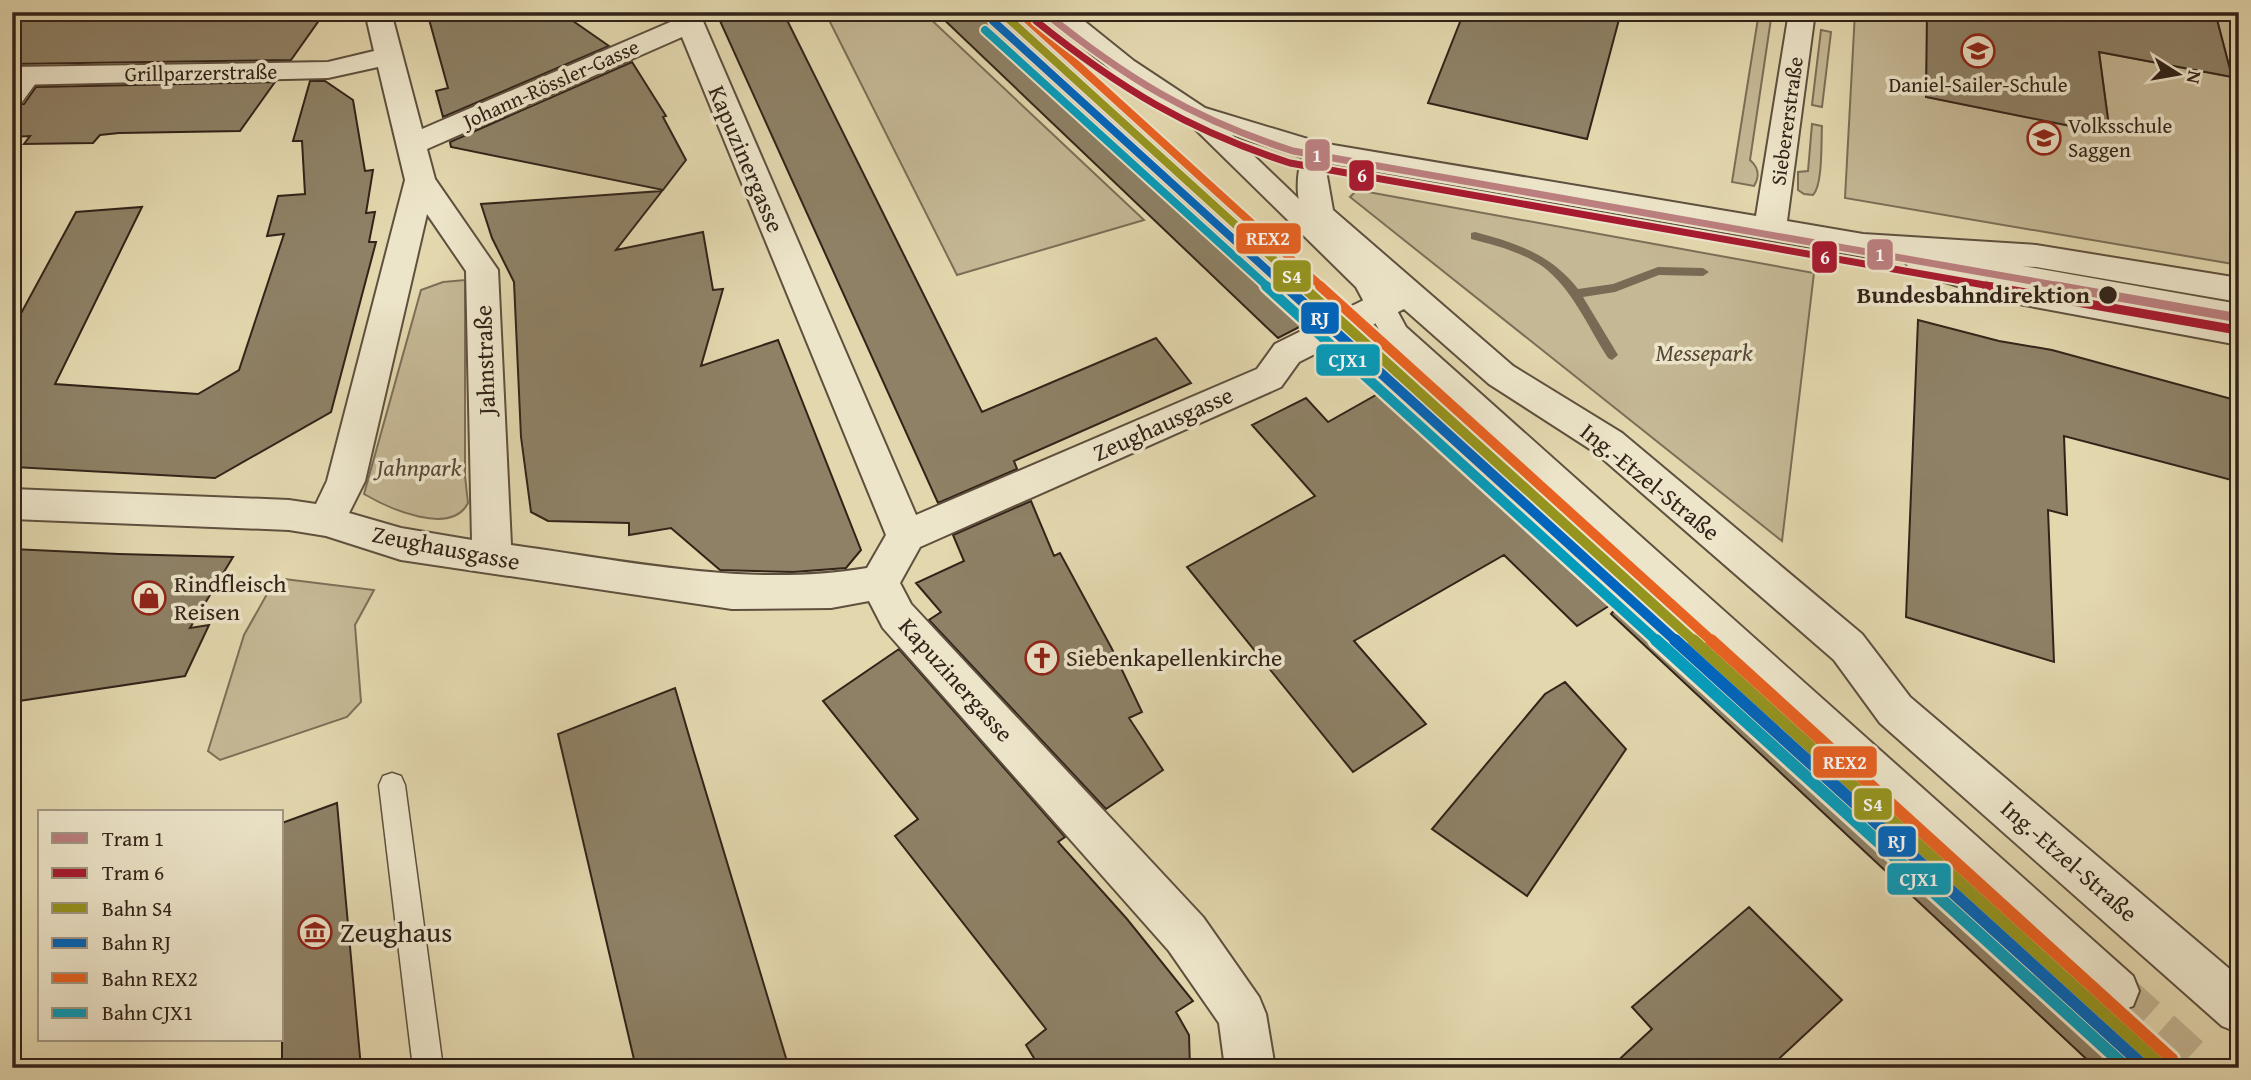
<svg xmlns="http://www.w3.org/2000/svg" width="2251" height="1080" font-family="'Gentium Book Plus',serif">
	<style>
		.green { fill: #c5b895; stroke: #7c6e57; stroke-width: 2 }
		.lines { fill: none; stroke-linecap: round; stroke-linejoin: round }
		.stream { fill: #786a54; fill-rule: evenodd }
		.building { fill: #8e8166; stroke: #322319; stroke-width: 2 }
		.pedestrian-tunnel { stroke: #c0b390; stroke-width: 39; stroke-dasharray: 39 19; stroke-linecap: butt }
		.service-casing { stroke: #5e503e; stroke-width: 3 }
		.pedestrian-casing { stroke: #5e503e; stroke-width: 4 }
		.minor-casing { stroke: #5e503e; stroke-width: 4 }
		.service { fill: #ede5ca; fill-rule: evenodd }
		.pedestrian { fill: #ede5ca; fill-rule: evenodd }
		.minor { fill: #ede5ca; fill-rule: evenodd }
		.rail-1-far2-casing { stroke: #ede5ca; stroke-width: 12 }
		.rail-1-far1-casing { stroke: #ede5ca; stroke-width: 15 }
		.rail-1-casing { stroke: #ede5ca; stroke-width: 18 }
		.rail-2-far2-casing { stroke: #ede5ca; stroke-width: 12 }
		.rail-2-far1-casing { stroke: #ede5ca; stroke-width: 15 }
		.rail-2-casing { stroke: #ede5ca; stroke-width: 18 }
		.rail-3-far2-casing { stroke: #ede5ca; stroke-width: 12 }
		.rail-3-far1-casing { stroke: #ede5ca; stroke-width: 15 }
		.rail-3-casing { stroke: #ede5ca; stroke-width: 18 }
		.rail-4-far2-casing { stroke: #ede5ca; stroke-width: 12 }
		.rail-4-far1-casing { stroke: #ede5ca; stroke-width: 15 }
		.rail-4-casing { stroke: #ede5ca; stroke-width: 18 }
		.rail-1-far2 { stroke: #95941f; stroke-width: 8 }
		.rail-1-far1 { stroke: #95941f; stroke-width: 10 }
		.rail-1 { stroke: #95941f; stroke-width: 12 }
		.rail-2-far2 { stroke: #0065bd; stroke-width: 8 }
		.rail-2-far1 { stroke: #0065bd; stroke-width: 10 }
		.rail-2 { stroke: #0065bd; stroke-width: 12 }
		.rail-3-far2 { stroke: #e86222; stroke-width: 8 }
		.rail-3-far1 { stroke: #e86222; stroke-width: 10 }
		.rail-3 { stroke: #e86222; stroke-width: 12 }
		.rail-4-far2 { stroke: #059cbc; stroke-width: 8 }
		.rail-4-far1 { stroke: #059cbc; stroke-width: 10 }
		.rail-4 { stroke: #059cbc; stroke-width: 12 }
		.tram-1-far1-casing { stroke: #ede5ca; stroke-width: 11 }
		.tram-1-casing { stroke: #ede5ca; stroke-width: 14 }
		.tram-2-far1-casing { stroke: #ede5ca; stroke-width: 11 }
		.tram-2-casing { stroke: #ede5ca; stroke-width: 14 }
		.tram-1-far1 { stroke: #bb7f7f; stroke-width: 7 }
		.tram-1 { stroke: #bb7f7f; stroke-width: 9 }
		.tram-2-far1 { stroke: #a81a30; stroke-width: 7 }
		.tram-2 { stroke: #a81a30; stroke-width: 9 }
		.stop-dot { fill: #322319; stroke: #ede5ca; stroke-width: 2.5 }
		.labels { text-anchor: middle; stroke-width: 7; stroke-linejoin: round; paint-order: stroke }
		.far-street-label { font-size: 21px; fill: #322319; stroke: #ede5ca }
		.far-poi-label { font-size: 21px; fill: #322319; stroke: #ede5ca }
		.street-label { font-size: 24px; fill: #322319; stroke: #ede5ca }
		.stop-label { font-size: 24px; font-weight: bold; fill: #322319; stroke: #ede5ca; text-anchor: end }
		.park-label { font-size: 24px; font-style: italic; fill: #574838; stroke: #ede5ca }
		.poi-label { font-size: 24px; fill: #322319; stroke: #ede5ca; text-anchor: start }
		.near-poi-label { font-size: 28px; fill: #322319; stroke: #ede5ca; text-anchor: start }
		.line-badge { stroke: #ede5ca; stroke-width: 2.5 }
		.badge-label { font-size: 19px; text-anchor: middle; font-weight: bold; fill: #fff }
	</style>
	<rect width="100%" height="100%" fill="#e3d7ae"/>
	<filter id="stains"><feTurbulence type="fractalNoise" baseFrequency=".00286" numOctaves="4"/><feColorMatrix values="0 0 0 0 .2 0 0 0 0 .09 0 0 0 0 .02 0 0 0 .5 -.17"/></filter>
	<radialGradient id="worn" r=".72"><stop offset=".6" stop-color="#630" stop-opacity="0"/><stop offset="1" stop-color="#630" stop-opacity=".3"/></radialGradient>
	<path class="green" d="M825 12H923L1144 220 957 275Z
		M1759 12H1772L1750 160C1759 168 1760 176 1754 186L1732 182Z
		M1855 12H1928L1926 97 2110 134 2099 52 2232 77 2215 12H2239V265L1845 198Z
		M1821 30 1831 32 1822 107 1812 105Z
		M1812 124 1822 126C1821 142 1823 185 1813 195L1804 194 1798 190V172L1808 171Z
		M1357 190 1814 273 1782 541 1350 197Z
		M465 280V476L468 503C451 537 388 508 364 494L421 290 443 282Z
		M276 578 374 590 355 625 361 702 347 717 220 760 208 751 244 635Z"/>
	<g class="lines">
		<path class="stream" d="M1475 232C1516 243 1551 254 1578 289L1613 284 1658 267 1703 268 1709 272 1703 276 1659 275 1615 292 1583 297 1618 355 1612 360 1608 358C1588 327 1572 288 1542 266 1521 252 1495 245 1471 239V233Z"/>
	</g>
	<path class="building" d="M12 12H325L291 60 12 64Z
		M427 12H560L609 46 443 117 436 91 448 88Z
		M716 12H783L982 412 1156 338 1191 383 1014 461 1017 469 938 503Z
		M936 12H1014L1340 306 1278 338Z
		M1464 12H1621L1587 139 1428 103Z
		M1927 12H2215L2232 77 2099 52 2110 134 1926 97Z
		M632 62 666 116 663 117 686 160 663 190 451 147 450 142Z
		M310 81H325L353 100 365 171 373 170 366 213 375 212 369 242H376L331 412 215 478 14 467 12 470V330L76 212 142 207 55 384 198 394 239 370 284 234 267 236 278 196 305 194 302 141H293Z
		M275 82 240 131 119 133 100 135 93 143 24 144 30 136 12 137V105L24 104 36 87Z
		M662 191 616 250 703 232 713 290 723 289 701 366 778 340 861 550 846 568 793 572 720 570 671 528 629 535V523L548 521 531 512 521 437 514 282 492 238 481 204Z
		M1918 320 1999 341 2052 350 2239 401V482L2064 436 2067 515 2048 510 2054 662 1906 617Z
		M1415 373 2101 1008 2117 1014 2122 1013 2183 1068H2096L1611 614 1631 592 1577 626 1504 555 1354 641 1426 724 1353 772 1187 567 1315 496 1252 425 1306 398 1328 422Z
		M1031 501 1054 556 1060 553 1112 649 1142 712 1129 718 1163 770 1106 809 929 620 941 612 916 583 964 561 953 535Z
		M12 549 119 554 233 557 190 628 209 625 185 676 12 702Z
		M899 649 1065 837 1058 842 1127 919 1193 1001 1176 1012 1189 1035 1190 1068H1040L1026 1045 1046 1029 895 836 918 819 823 701Z
		M1565 682 1626 749 1527 896 1432 829 1545 694Z
		M675 688 692 746 789 1068H636L558 734Z
		M337 803 361 1068H282V823Z
		M1749 907 1842 1000 1769 1068H1610L1652 1029 1632 1007Z"/>
	<g class="lines">
		<path class="pedestrian-tunnel" d="M2118 991 2203 1068"/>
		<defs>
			<path id="service" d="M33 71 41 76 22 102H12C12 90 20 74 33 71Z
				M1932 250 2239 304V318L1925 262 1922 257 1925 252Z
				M392 773 401 776 405 785 443 1068H413L379 785 383 776Z"/>
			<path id="pedestrian" d="M1195 106 1204 108 1377 274 1406 327 2133 976 2139 991 2133 1006 2118 1012 2103 1006 1385 341 1356 287 1186 120 1182 114 1186 108Z"/>
			<path id="minor" d="M365 12H391L422 129 675 20 672 12H699L916 515 1257 369 1275 344 1384 290 1307 221C1295 203 1296 177 1302 157L1185 120 1114 73 1043 12H1073L1134 61 1205 108 1321 143 1756 216 1789 12H1815L1787 221 1863 234 2036 245 2239 278V302L2036 267 1955 262 2010 279 2239 321V345L2008 302 1911 271 1906 263 1908 259 1863 256 1330 164 1327 176 1333 210 1513 366 1622 433 1862 634 1910 697 2239 977V1033L2222 1026 1880 723 1834 660 1596 453 1489 384 1404 309 1299 362 1281 387 920 547 900 583 911 604 1203 917 1259 997 1266 1014 1275 1068H1225L1219 1023 1169 951 883 628 869 601 831 608 732 609 401 560 326 536 289 530 12 519V489L289 500 316 504 327 481 405 180 378 67 328 78 12 85V67L328 62 374 51ZM682 37 886 535 867 568C748 588 628 561 511 545L498 270 435 179 427 149ZM427 214 466 271 472 540 401 528 349 513 365 481Z"/>
		</defs>
		<use href="#service" class="service-casing"/>
		<use href="#pedestrian" class="pedestrian-casing"/>
		<use href="#minor" class="minor-casing"/>
		<use href="#service" class="service"/>
		<use href="#pedestrian" class="pedestrian"/>
		<use href="#minor" class="minor"/>
		<defs>
			<path id="rail-1-far2" d="M1001 12 1304 287"/>
			<path id="rail-1-far1" d="M1302 286 1695 642"/>
			<path id="rail-1" d="M1693 640 2164 1068"/>
			<path id="rail-2-far2" d="M993 21 1286 287"/>
			<path id="rail-2-far1" d="M1285 286 1677 642"/>
			<path id="rail-2" d="M1675 640 2146 1068"/>
			<path id="rail-3-far2" d="M1019 12 1322 287"/>
			<path id="rail-3-far1" d="M1320 286 1713 642"/>
			<path id="rail-3" d="M1711 640 2172 1059"/>
			<path id="rail-4-far2" d="M985 30 1268 287"/>
			<path id="rail-4-far1" d="M1266 286 1658 642"/>
			<path id="rail-4" d="M1656 640 2127 1068"/>
		</defs>
		<use href="#rail-1-far2" class="rail-1-far2-casing"/>
		<use href="#rail-1-far1" class="rail-1-far1-casing"/>
		<use href="#rail-1" class="rail-1-casing"/>
		<use href="#rail-2-far2" class="rail-2-far2-casing"/>
		<use href="#rail-2-far1" class="rail-2-far1-casing"/>
		<use href="#rail-2" class="rail-2-casing"/>
		<use href="#rail-3-far2" class="rail-3-far2-casing"/>
		<use href="#rail-3-far1" class="rail-3-far1-casing"/>
		<use href="#rail-3" class="rail-3-casing"/>
		<use href="#rail-4-far2" class="rail-4-far2-casing"/>
		<use href="#rail-4-far1" class="rail-4-far1-casing"/>
		<use href="#rail-4" class="rail-4-casing"/>
		<use href="#rail-1-far2" class="rail-1-far2"/>
		<use href="#rail-1-far1" class="rail-1-far1"/>
		<use href="#rail-1" class="rail-1"/>
		<use href="#rail-2-far2" class="rail-2-far2"/>
		<use href="#rail-2-far1" class="rail-2-far1"/>
		<use href="#rail-2" class="rail-2"/>
		<use href="#rail-3-far2" class="rail-3-far2"/>
		<use href="#rail-3-far1" class="rail-3-far1"/>
		<use href="#rail-3" class="rail-3"/>
		<use href="#rail-4-far2" class="rail-4-far2"/>
		<use href="#rail-4-far1" class="rail-4-far1"/>
		<use href="#rail-4" class="rail-4"/>
		<defs>
			<path id="tram-1-far1" d="M1044 12C1125 78 1193 119 1293 151L2066 287"/>
			<path id="tram-1" d="M2056 286 2239 318"/>
			<path id="tram-2-far1" d="M1036 21C1119 88 1188 130 1290 163L1996 287"/>
			<path id="tram-2" d="M1986 286 2237 330"/>
		</defs>
		<use href="#tram-1-far1" class="tram-1-far1-casing"/>
		<use href="#tram-1" class="tram-1-casing"/>
		<use href="#tram-2-far1" class="tram-2-far1-casing"/>
		<use href="#tram-2" class="tram-2-casing"/>
		<use href="#tram-1-far1" class="tram-1-far1"/>
		<use href="#tram-1" class="tram-1"/>
		<use href="#tram-2-far1" class="tram-2-far1"/>
		<use href="#tram-2" class="tram-2"/>
	</g>
	<defs>
		<symbol id="school-ring" viewBox="-11 -11 22 22"><circle r="9.5" fill="#ede5ca" stroke="#8f2418" stroke-width="1.5"/><path d="M0-5L7-2L0 1L-7-2ZM-4 1L0 2.5L4 1V4Q0 6-4 4Z" fill="#8f2418"/></symbol>
		<symbol id="shop-ring" viewBox="-11 -11 22 22"><circle r="9.5" fill="#ede5ca" stroke="#8f2418" stroke-width="1.5"/><path d="M-5-2.5h2.3a2.7 3.5 0 0 1 5.4 0H5L5.5 6h-11ZM-1.5-2.5h3a1.5 2.3 0 0 0-3 0Z" fill="#8f2418"/></symbol>
		<symbol id="church-ring" viewBox="-11 -11 22 22"><circle r="9.5" fill="#ede5ca" stroke="#8f2418" stroke-width="1.5"/><path d="M-1.2-6h2.4v3.5h3.3v2.4h-3.3V6h-2.4V-.1h-3.3v-2.4h3.3Z" fill="#8f2418"/></symbol>
		<symbol id="museum-ring" viewBox="-11 -11 22 22"><circle r="9.5" fill="#ede5ca" stroke="#8f2418" stroke-width="1.5"/><path d="M0-6L6-3V-2H-6V-3ZM-5-1h2V3h-2ZM-1-1h2V3h-2ZM3-1h2V3H3ZM-6 4H6V6H-6Z" fill="#8f2418"/></symbol>
	</defs>
	<g fill-rule="evenodd">
		<use href="#school-ring" x="1959" y="32" width="38" height="38"/>
		<use href="#school-ring" x="2025" y="119" width="38" height="38"/>
		<use href="#shop-ring" x="130" y="579" width="38" height="38"/>
		<use href="#church-ring" x="1023" y="639" width="38" height="38"/>
		<use href="#museum-ring" x="296" y="913" width="38" height="38"/>
	</g>
	<circle class="stop-dot" cx="2108" cy="295" r="10"/>
	<g class="labels">
		<g class="far-street-label">
			<text transform="translate(201 73) rotate(-1)" y="7">Grillparzerstraße</text>
			<text transform="translate(551 84) rotate(-24)" y="7">Johann-Rössler-Gasse</text>
			<text transform="translate(1787 121) rotate(-82)" y="7">Siebererstraße</text>
		</g>
		<g class="far-poi-label">
			<text x="1978" y="92">Daniel-Sailer-Schule</text>
			<text x="2068" y="133" text-anchor="start">Volksschule<tspan x="2068" dy="24">Saggen</tspan></text>
		</g>
		<g class="street-label">
			<text transform="translate(746 159) rotate(67)" y="8">Kapuzinergasse</text>
			<text transform="translate(485 360) rotate(-92)" y="8">Jahnstraße</text>
			<text transform="translate(1163 424) rotate(-24)" y="8">Zeughausgasse</text>
			<text transform="translate(1650 482) rotate(39)" y="8">Ing.-Etzel-Straße</text>
			<text transform="translate(446 548) rotate(11)" y="8">Zeughausgasse</text>
			<text transform="translate(956 680) rotate(48)" y="8">Kapuzinergasse</text>
			<text transform="translate(2069 861) rotate(41)" y="8">Ing.-Etzel-Straße</text>
		</g>
		<g class="stop-label">
			<text x="2090" y="303">Bundesbahndirektion</text>
		</g>
		<g class="park-label">
			<text x="1704" y="361">Messepark</text>
			<text x="419" y="476">Jahnpark</text>
		</g>
		<g class="poi-label">
			<text x="174" y="592">Rindfleisch<tspan x="174" dy="28">Reisen</tspan></text>
			<text x="1066" y="666">Siebenkapellenkirche</text>
		</g>
		<g class="near-poi-label">
			<text x="340" y="942">Zeughaus</text>
		</g>
	</g>
	<g class="line-badge">
		<rect x="1304" y="138" width="27" height="34" rx="7" fill="#bb7f7f"/>
		<rect x="1348" y="159" width="27" height="33" rx="7" fill="#a81a30"/>
		<rect x="1235" y="222" width="67" height="33" rx="7" fill="#e86222"/>
		<rect x="1866" y="238" width="28" height="33" rx="7" fill="#bb7f7f"/>
		<rect x="1811" y="240" width="27" height="34" rx="7" fill="#a81a30"/>
		<rect x="1272" y="259" width="40" height="34" rx="7" fill="#95941f"/>
		<rect x="1300" y="301" width="40" height="34" rx="7" fill="#0065bd"/>
		<rect x="1315" y="343" width="66" height="34" rx="7" fill="#059cbc"/>
		<rect x="1812" y="745" width="66" height="34" rx="7" fill="#e86222"/>
		<rect x="1853" y="787" width="40" height="34" rx="7" fill="#95941f"/>
		<rect x="1877" y="825" width="40" height="33" rx="7" fill="#0065bd"/>
		<rect x="1886" y="862" width="66" height="34" rx="7" fill="#059cbc"/>
	</g>
	<g class="badge-label">
		<text x="1317" y="162">1</text>
		<text x="1362" y="182">6</text>
		<text x="1268" y="245">REX2</text>
		<text x="1880" y="261">1</text>
		<text x="1825" y="264">6</text>
		<text x="1292" y="283">S4</text>
		<text x="1320" y="325">RJ</text>
		<text x="1348" y="367">CJX1</text>
		<text x="1845" y="769">REX2</text>
		<text x="1873" y="811">S4</text>
		<text x="1897" y="848">RJ</text>
		<text x="1919" y="886">CJX1</text>
	</g>
	<rect width="2251" height="1080" fill="none" stroke="#e3d7ae" stroke-width="42"/>
	<rect x="14" y="14" width="2223" height="1052" fill="none" stroke="#322319" stroke-width="3.5"/>
	<rect x="21" y="21" width="2209" height="1038" fill="none" stroke="#322319" stroke-width="2"/>
	<rect x="38" y="810" width="245" height="231" fill="#ede5ca" stroke="#a29783" stroke-width="2"/>
	<rect x="52" y="833" width="35" height="10" fill="#bb7f7f" stroke="#a29783" stroke-width="2"/>
	<text x="102" y="846" font-size="21" fill="#322319">Tram 1</text>
	<rect x="52" y="868" width="35" height="10" fill="#a81a30" stroke="#a29783" stroke-width="2"/>
	<text x="102" y="880" font-size="21" fill="#322319">Tram 6</text>
	<rect x="52" y="903" width="35" height="10" fill="#95941f" stroke="#a29783" stroke-width="2"/>
	<text x="102" y="916" font-size="21" fill="#322319">Bahn S4</text>
	<rect x="52" y="938" width="35" height="10" fill="#0065bd" stroke="#a29783" stroke-width="2"/>
	<text x="102" y="950" font-size="21" fill="#322319">Bahn RJ</text>
	<rect x="52" y="973" width="35" height="10" fill="#e86222" stroke="#a29783" stroke-width="2"/>
	<text x="102" y="986" font-size="21" fill="#322319">Bahn REX2</text>
	<rect x="52" y="1008" width="35" height="10" fill="#059cbc" stroke="#a29783" stroke-width="2"/>
	<text x="102" y="1020" font-size="21" fill="#322319">Bahn CJX1</text>
	<g transform="translate(2178 74) rotate(101)" stroke="#ede5ca" stroke-width="5" paint-order="stroke">
	<path d="M0-5L12 26L0 18L-12 26Z" fill="#322319"/>
	<text y="-10" font-size="19" font-weight="bold" text-anchor="middle" fill="#322319">N</text>
	</g>
	<rect width="100%" height="100%" filter="url(#stains)"/>
	<rect width="100%" height="100%" fill="url(#worn)"/>
</svg>
